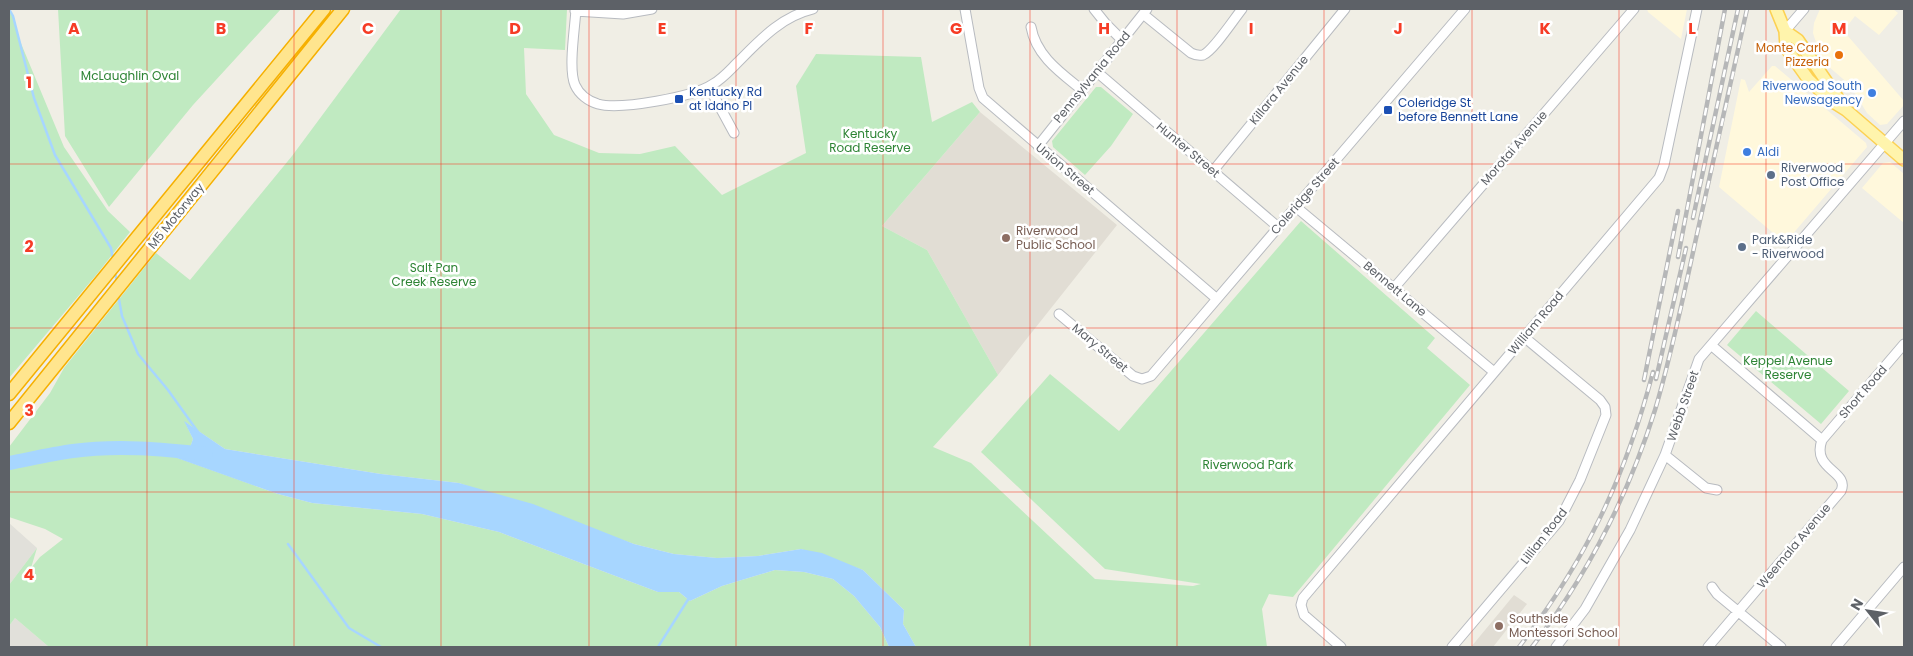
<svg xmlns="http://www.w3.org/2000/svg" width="1913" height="656" font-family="Poppins,sans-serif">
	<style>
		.commercial { fill: #fff8dc }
		.industrial { fill: #e1e0da }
		.education { fill: #e1ddd4 }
		.green { fill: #c0eac1 }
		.water { fill: #a7d6ff }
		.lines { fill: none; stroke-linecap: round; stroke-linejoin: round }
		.stream { stroke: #a7d6ff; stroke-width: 2.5 }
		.river { stroke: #a7d6ff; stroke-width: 14 }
		.minor-casing { stroke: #b8bbc0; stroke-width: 11 }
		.major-casing { stroke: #fcd153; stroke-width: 14 }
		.highway-casing { stroke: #f6b000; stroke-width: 15 }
		.minor { stroke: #fff; stroke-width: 9 }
		.major { stroke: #fff4ac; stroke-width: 11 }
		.highway { stroke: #ffe58e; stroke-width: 12 }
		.rail-casing { stroke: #b6b7b8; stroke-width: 4.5 }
		.rail { stroke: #fff; stroke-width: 2.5; stroke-dasharray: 8; stroke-linecap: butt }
		.grid { fill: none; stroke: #f63c26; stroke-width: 1; stroke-opacity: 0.55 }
		.food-dot { fill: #e8710a; stroke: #fff; stroke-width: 2 }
		.shop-dot { fill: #3f7fe0; stroke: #fff; stroke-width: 2 }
		.transit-dot { fill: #1a4fb4; stroke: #fff; stroke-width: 2 }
		.service-dot { fill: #5c6f8a; stroke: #fff; stroke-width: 2 }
		.education-dot { fill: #8d6e63; stroke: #fff; stroke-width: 2 }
		.labels { text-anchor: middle; stroke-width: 5; stroke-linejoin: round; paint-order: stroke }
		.food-label { font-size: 12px; fill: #c56008; stroke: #fff; text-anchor: end }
		.park-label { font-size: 12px; fill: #2e8435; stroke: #fff }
		.street-label { font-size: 12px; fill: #5d6167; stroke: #fff }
		.shop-label { font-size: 12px; fill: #366cbe; stroke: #fff; text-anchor: end }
		.transit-label { font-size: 12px; fill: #164399; stroke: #fff; text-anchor: start }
		.service-label { font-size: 12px; fill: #4e5e75; stroke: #fff; text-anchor: start }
		.education-label { font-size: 12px; fill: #785e54; stroke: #fff; text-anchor: start }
		.grid-label { font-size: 16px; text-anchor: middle; font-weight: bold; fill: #f63c26; stroke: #fff; stroke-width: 5; stroke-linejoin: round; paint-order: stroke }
	</style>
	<rect width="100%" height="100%" fill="#f0eee5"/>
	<path class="commercial" d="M1647 9H1687L1681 39 1648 12Z
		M1820 9H1893L1898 13 1879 35 1855 16 1845 29 1847 35 1904 101V105L1887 124 1880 125 1867 113 1850 85 1828 66 1819 52 1813 33 1814 23Z
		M1772 66H1775L1866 143 1867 147 1785 243 1719 187 1741 79 1745 80 1749 92Z
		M1890 162 1904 174V223L1862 188 1883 163Z"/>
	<path class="industrial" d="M9 523 37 548 9 585Z
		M15 618 49 647H9V626Z"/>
	<path class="education" d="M980 112 1117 225 998 375 927 250 882 226Z
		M1514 595 1527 604 1493 647H1471Z"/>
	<path class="green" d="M9 9 13 16 20 41 64 147 108 211 130 232 97 274 9 378Z
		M58 9H281L193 105 109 207 65 136Z
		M401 9H567L565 50 524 48 526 94 554 135 599 153 640 154 675 146 722 195 806 153 796 86 816 54 921 57 932 122 972 102 980 112 882 226 927 250 998 375 933 447 971 463 1095 579 1193 586 1201 584 1105 569 981 452 1050 374 1119 431 1301 221 1435 338 1427 348 1470 385 1293 597 1269 594 1262 609 1267 647H916L903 624 904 610 863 570 801 549 758 556 717 558 674 554 634 544 459 483 381 474 225 449 185 422 193 439 188 454 175 457 278 494 312 503 422 514 499 532 658 592H679L690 601 722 586 775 570 804 572 833 579 854 596 880 627 889 647H49L15 618 9 626V585L37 548 31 568 40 557 63 539 45 529 9 517V447L50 393 64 368 156 253 190 280 292 156Z
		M1096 87H1101L1133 114 1111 146 1085 175 1053 147 1052 141Z
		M1756 311 1849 391 1821 424 1727 345Z"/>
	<path class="water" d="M184 421 225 449 381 474 459 483 533 504 634 544 674 554 717 558 758 556 801 549 822 553 863 570 904 610 903 624 916 647H889L880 627 854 596 833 579 804 572 775 570 722 586 690 601 679 592H658L499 532 422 514 312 503 278 494 174 457 188 453 193 439Z"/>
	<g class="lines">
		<path class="stream" d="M9 9 13 16 34 98 55 155 111 248 113 259
			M115 272 117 283
			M118 294 122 316 138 354 168 390 198 432
			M288 544 349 628 381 647
			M658 647 689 598"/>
		<path class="river" d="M9 463C30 459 51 454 73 451 117 445 162 449 206 454"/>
		<defs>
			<path id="minor" d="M576 9C575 28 568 69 575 85 579 94 588 101 598 104 620 110 694 97 713 84 722 79 729 71 736 64 759 41 780 17 813 9
				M965 9 979 88 983 98 1217 299
				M1094 9 1106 24 1122 40
				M575 11 623 14 652 9
				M1143 14 1191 53C1195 55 1198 56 1203 55 1213 51 1234 19 1242 9
				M1031 27C1036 56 1061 73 1082 90
				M1785 31 1804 9
				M1097 72 1278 227
				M709 87 734 133
				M1038 146 1147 9
				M1213 171 1345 9
				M1296 207 1494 372
				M1394 288 1634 9
				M1059 314 1133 376 1142 379 1151 376 1465 9
				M1711 345 1822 440
				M1665 455 1706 488 1717 490
				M1712 587 1717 594 1781 647
				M1341 647 1304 615 1301 605 1303 598 1659 178 1664 165 1697 9
				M1452 647 1559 521 1580 480 1606 415 1605 407 1600 400 1524 337
				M1556 647 1585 609 1630 530 1665 455 1699 359 1904 121
				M1708 647 1841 491C1850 471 1811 470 1822 440L1904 344
				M1836 647 1904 567"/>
			<path id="major" d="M1776 9 1785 31 1786 48 1808 79 1830 100 1846 110 1904 160
				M1785 31 1798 40 1844 107"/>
			<path id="highway" d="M9 394 324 9
				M9 423 343 9"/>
		</defs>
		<use href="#minor" class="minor-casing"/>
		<use href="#major" class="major-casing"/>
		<use href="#highway" class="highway-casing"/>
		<use href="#minor" class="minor"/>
		<use href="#major" class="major"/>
		<use href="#highway" class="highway"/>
		<defs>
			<path id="rail" d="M1693 218 1738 9
				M1678 257 1725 9
				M1656 379 1686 248
				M1644 380 1678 211
				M1519 647C1586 560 1625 478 1653 372
				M1532 647C1587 576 1628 496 1655 410 1672 353 1684 293 1697 234 1714 159 1731 84 1747 9"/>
		</defs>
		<use href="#rail" class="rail-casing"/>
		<use href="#rail" class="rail"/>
	</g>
	<path class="grid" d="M147 9V647M294 9V647M441 9V647M589 9V647M736 9V647M883 9V647M1030 9V647M1177 9V647M1324 9V647M1472 9V647M1619 9V647M1766 9V647M9 164H1904M9 328H1904M9 492H1904"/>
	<circle class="food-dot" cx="1839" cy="55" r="5"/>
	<g class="shop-dot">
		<circle cx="1872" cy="93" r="5"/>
		<circle cx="1747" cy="152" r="5"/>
	</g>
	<g class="transit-dot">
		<rect x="674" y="94" width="10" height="10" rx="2.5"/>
		<rect x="1383" y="105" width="10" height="10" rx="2.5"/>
	</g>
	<g class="service-dot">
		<circle cx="1771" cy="175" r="5"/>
		<circle cx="1742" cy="247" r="5"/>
	</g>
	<g class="education-dot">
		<circle cx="1006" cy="238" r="5"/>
		<circle cx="1499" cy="626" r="5"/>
	</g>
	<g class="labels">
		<g class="food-label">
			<text x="1829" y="52">Monte Carlo<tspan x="1829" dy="14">Pizzeria</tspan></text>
		</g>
		<g class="park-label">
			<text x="130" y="80">McLaughlin Oval</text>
			<text x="870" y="138">Kentucky<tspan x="870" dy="14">Road Reserve</tspan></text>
			<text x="434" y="272">Salt Pan<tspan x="434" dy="14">Creek Reserve</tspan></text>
			<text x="1788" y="365">Keppel Avenue<tspan x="1788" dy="14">Reserve</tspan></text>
			<text x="1248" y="469">Riverwood Park</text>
		</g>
		<g class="street-label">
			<text transform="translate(1092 77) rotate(-51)" y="4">Pennsylvania Road</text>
			<text transform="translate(1279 90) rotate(-51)" y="4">Killara Avenue</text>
			<text transform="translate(1514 148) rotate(-49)" y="4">Morotai Avenue</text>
			<text transform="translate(1188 150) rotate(40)" y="4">Hunter Street</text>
			<text transform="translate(1065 169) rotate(40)" y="4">Union Street</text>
			<text transform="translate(1305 196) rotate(-49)" y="4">Coleridge Street</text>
			<text transform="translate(176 216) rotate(-51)" y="4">M5 Motorway</text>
			<text transform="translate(1395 289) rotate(40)" y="4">Bennett Lane</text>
			<text transform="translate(1536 323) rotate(-50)" y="4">William Road</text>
			<text transform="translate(1100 348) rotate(40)" y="4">Mary Street</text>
			<text transform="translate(1863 392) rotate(-49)" y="4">Short Road</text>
			<text transform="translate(1683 406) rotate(-71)" y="4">Webb Street</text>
			<text transform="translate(1544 536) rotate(-52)" y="4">Lillian Road</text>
			<text transform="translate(1794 546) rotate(-50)" y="4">Weemala Avenue</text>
		</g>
		<g class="shop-label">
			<text x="1862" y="90">Riverwood South<tspan x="1862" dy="14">Newsagency</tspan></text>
			<text x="1757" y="156" text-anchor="start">Aldi</text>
		</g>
		<g class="transit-label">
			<text x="689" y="96">Kentucky Rd<tspan x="689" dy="14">at Idaho Pl</tspan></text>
			<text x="1398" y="107">Coleridge St<tspan x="1398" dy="14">before Bennett Lane</tspan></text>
		</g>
		<g class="service-label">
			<text x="1781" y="172">Riverwood<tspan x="1781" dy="14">Post Office</tspan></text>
			<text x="1752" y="244">Park&amp;Ride<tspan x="1752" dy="14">- Riverwood</tspan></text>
		</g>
		<g class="education-label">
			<text x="1016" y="235">Riverwood<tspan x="1016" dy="14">Public School</tspan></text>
			<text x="1509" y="623">Southside<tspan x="1509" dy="14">Montessori School</tspan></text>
		</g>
	</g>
	<g class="grid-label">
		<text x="74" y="34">A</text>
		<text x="221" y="34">B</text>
		<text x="368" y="34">C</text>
		<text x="515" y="34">D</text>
		<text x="662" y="34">E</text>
		<text x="809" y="34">F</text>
		<text x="956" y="34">G</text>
		<text x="1104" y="34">H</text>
		<text x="1251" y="34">I</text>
		<text x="1398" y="34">J</text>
		<text x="1545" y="34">K</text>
		<text x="1692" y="34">L</text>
		<text x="1839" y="34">M</text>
		<text x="29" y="88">1</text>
		<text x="29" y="252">2</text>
		<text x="29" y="416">3</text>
		<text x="29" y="580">4</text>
	</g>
	<rect width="1913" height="656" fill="none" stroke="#5d6167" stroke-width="20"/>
	<g transform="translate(1868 611) rotate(300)" stroke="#ffffff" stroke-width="4" paint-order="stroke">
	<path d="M0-4L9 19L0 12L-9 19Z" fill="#5d6167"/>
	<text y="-8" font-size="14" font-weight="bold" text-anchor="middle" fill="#5d6167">N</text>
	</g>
</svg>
